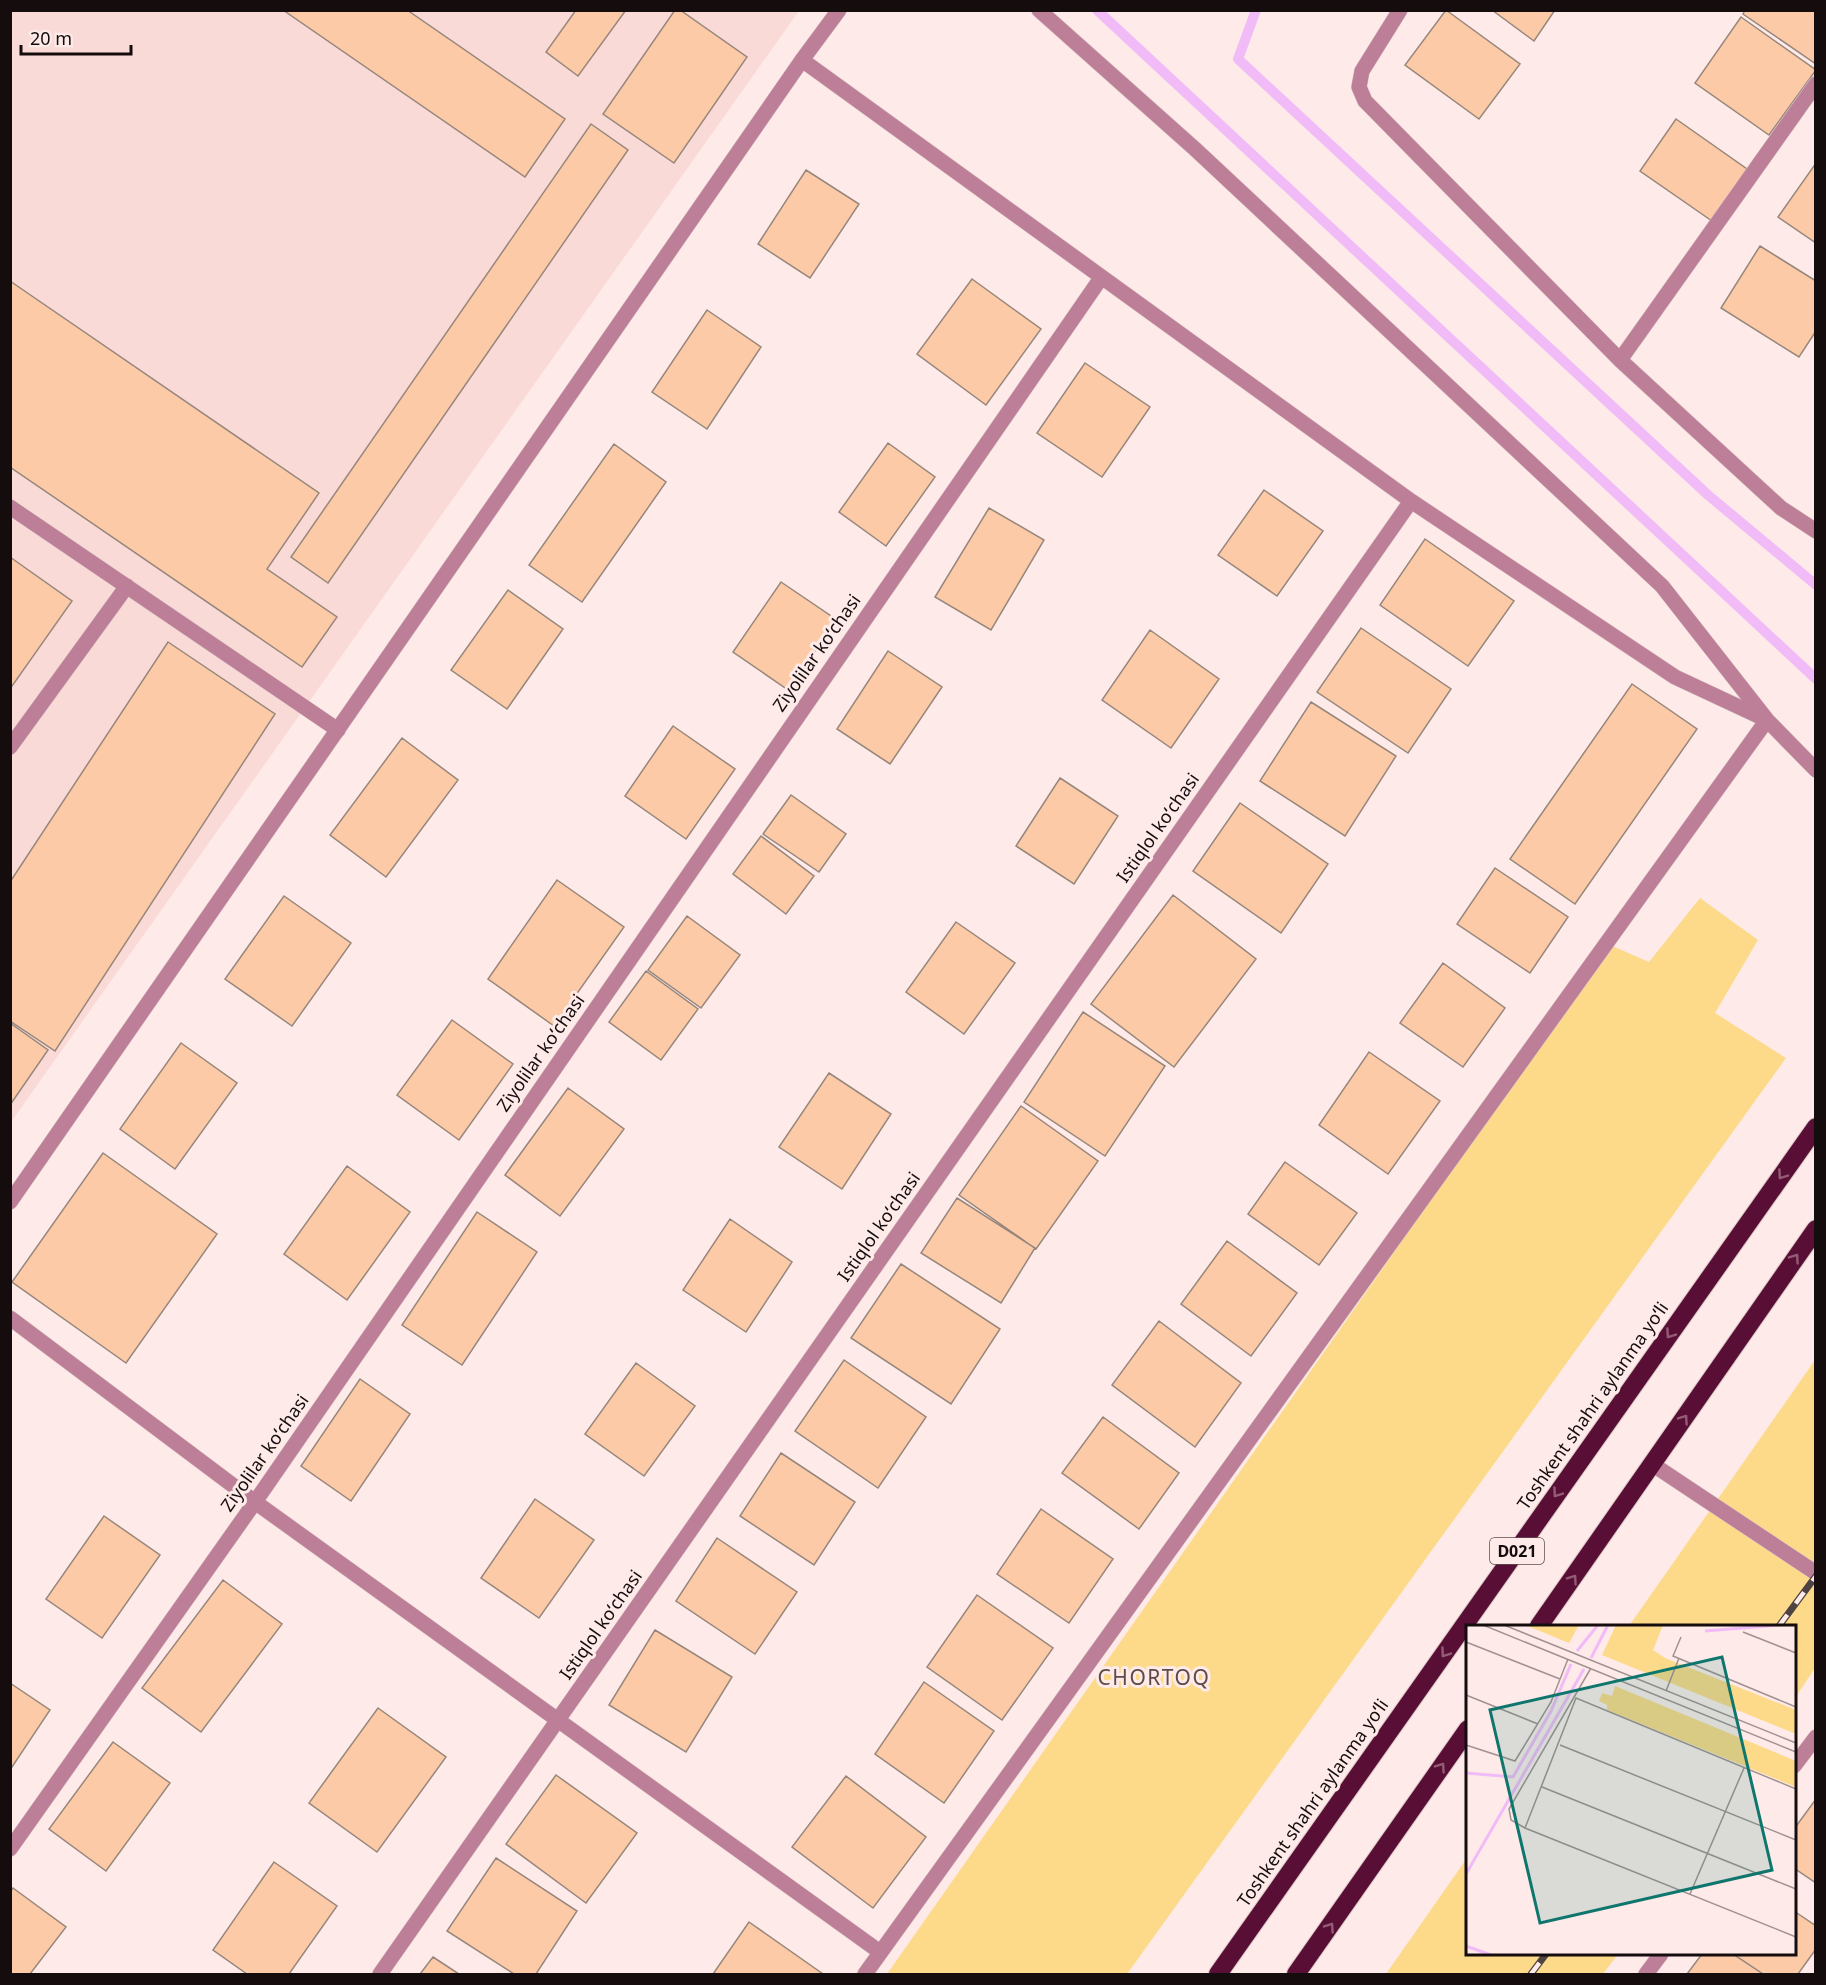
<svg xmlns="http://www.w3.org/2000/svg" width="1826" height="1985" font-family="'Noto Sans',sans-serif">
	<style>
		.built { fill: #fadad7 }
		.green { fill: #fdda89 }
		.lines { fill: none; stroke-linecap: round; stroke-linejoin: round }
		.stream { stroke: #f1bbf7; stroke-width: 10 }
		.building { fill: #fdcaa7; stroke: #97867b; stroke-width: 1.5 }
		.lane-casing { stroke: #d9c7c6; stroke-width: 16 }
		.street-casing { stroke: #d9c7c6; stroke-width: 16 }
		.highway-casing { stroke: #d9c7c6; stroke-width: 20 }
		.lane { stroke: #bd7f98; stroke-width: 15 }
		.street { stroke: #bd7f98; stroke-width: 15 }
		.highway { stroke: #590f35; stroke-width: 18 }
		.rail-casing { stroke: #4d4342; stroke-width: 7 }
		.rail { stroke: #feebe9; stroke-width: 4.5; stroke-dasharray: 14; stroke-linecap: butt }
		.oneway { stroke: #935c74 }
		.labels { text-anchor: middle; stroke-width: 6; stroke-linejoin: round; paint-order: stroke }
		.shield { fill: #feebe9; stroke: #5b504f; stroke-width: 1.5 }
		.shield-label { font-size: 16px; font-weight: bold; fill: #150d0d }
		.street-label { font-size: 18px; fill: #150d0d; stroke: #feebe9 }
		.quarter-label { font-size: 21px; letter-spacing: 1.5px; fill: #5f4c4a; stroke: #feebe9 }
		.inset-river { fill: none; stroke: #f1bbf7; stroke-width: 3 }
		.inset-road { fill: none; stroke: #a19291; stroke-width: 1.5 }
		.view { fill: #0f766e; fill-opacity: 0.15; stroke: #0f766e; stroke-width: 3 }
		.inset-edge { fill: none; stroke: #150d0d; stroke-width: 3 }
	</style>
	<rect width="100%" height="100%" fill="#feebe9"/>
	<path class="built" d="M11 11H799L11 1122Z"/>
	<path class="green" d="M1700 898 1758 940 1715 1013 1786 1058 1127 1974H887L1610 945 1649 962Z
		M1815 1360V1668L1795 1698 1794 1626H1629Z
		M1467 1858 1468 1954H1618L1603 1974H1386Z"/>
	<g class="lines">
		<path class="stream" d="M1097 10 1816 679
			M1256 10 1238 59 1708 495 1816 585"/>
	</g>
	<path class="building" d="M283 10H407L565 119 525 177Z
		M576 10H626L578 76 546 52Z
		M675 10H680L747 57 674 163 603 114Z
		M1446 10 1520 64 1479 119 1405 65Z
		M1492 10H1555L1534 41Z
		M1745 10H1816V64L1743 14Z
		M1741 17 1816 70 1769 135 1695 83Z
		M1676 119 1747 169 1712 221 1640 171Z
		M591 124 628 150 328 583 291 557Z
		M1816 163V243L1778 217Z
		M806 170 859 204 810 278 758 244Z
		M1760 246 1816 281V331L1799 357 1721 308Z
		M972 279 1041 329 986 405 917 354Z
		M10 281 319 493 267 569 337 617 302 667 10 467Z
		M707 310 761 347 707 429 652 392Z
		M1085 363 1150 407 1102 477 1037 433Z
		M888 443 935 477 886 546 839 512Z
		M614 444 666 482 582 602 529 565Z
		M1264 490 1323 531 1277 596 1218 555Z
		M989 508 1044 540 991 630 935 597Z
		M1425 539 1514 601 1468 666 1380 605Z
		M10 557 72 601 10 689Z
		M781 582 837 620 788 690 733 652Z
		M508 590 563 629 507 709 451 670Z
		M1361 628 1451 689 1408 753 1317 692Z
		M1150 630 1219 679 1171 748 1102 700Z
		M168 642 275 714 55 1051 10 1021V882Z
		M888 651 942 687 890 764 837 729Z
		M1632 684 1697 729 1575 904 1510 859Z
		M1311 702 1396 756 1345 836 1260 781Z
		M673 726 735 769 686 839 625 796Z
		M402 738 458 780 386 877 330 835Z
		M1060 778 1118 816 1074 884 1016 846Z
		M791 795 846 834 819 872 763 834Z
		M1240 803 1328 864 1281 933 1193 871Z
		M761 836 814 876 786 914 733 874Z
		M1495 868 1568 917 1530 973 1457 924Z
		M557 880 624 927 554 1026 488 979Z
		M1173 895 1256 959 1174 1067 1091 1004Z
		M284 896 351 943 292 1026 225 979Z
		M687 916 740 955 701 1008 648 970Z
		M956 922 1015 963 964 1034 906 992Z
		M1443 963 1505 1008 1463 1067 1400 1023Z
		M646 971 698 1009 661 1060 609 1022Z
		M1083 1012 1165 1066 1105 1156 1024 1102Z
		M452 1020 513 1064 459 1140 397 1095Z
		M10 1023 48 1050 10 1105Z
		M181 1043 237 1083 175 1169 120 1129Z
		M1369 1052 1440 1101 1388 1174 1319 1125Z
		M829 1073 891 1114 842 1189 779 1147Z
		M568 1088 624 1129 560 1216 505 1175Z
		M1021 1106 1098 1161 1036 1249 959 1195Z
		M103 1153 217 1234 126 1363 12 1282Z
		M1285 1162 1357 1213 1319 1265 1248 1214Z
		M347 1166 410 1212 347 1300 284 1254Z
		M957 1198 1035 1248 1001 1303 921 1253Z
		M477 1212 537 1252 462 1365 402 1325Z
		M730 1219 792 1262 746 1332 683 1290Z
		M1227 1241 1297 1293 1251 1356 1181 1304Z
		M901 1264 1000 1329 951 1404 851 1338Z
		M1159 1321 1241 1383 1195 1447 1112 1385Z
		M844 1360 926 1417 878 1488 795 1431Z
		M636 1363 695 1406 644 1476 585 1434Z
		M360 1379 410 1414 351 1501 301 1466Z
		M1103 1417 1179 1473 1139 1529 1062 1473Z
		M781 1453 855 1502 814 1565 740 1516Z
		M535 1499 594 1540 539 1618 481 1578Z
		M1041 1509 1113 1559 1069 1623 997 1574Z
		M104 1516 160 1555 102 1638 46 1599Z
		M717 1538 797 1592 755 1654 676 1601Z
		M223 1580 282 1624 201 1732 142 1688Z
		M977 1595 1053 1648 1002 1720 927 1667Z
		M655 1630 732 1677 686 1752 609 1705Z
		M924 1682 994 1731 944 1803 875 1754Z
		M10 1683 50 1710 10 1770Z
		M378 1708 446 1757 377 1852 309 1803Z
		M113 1742 170 1783 106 1871 49 1829Z
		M556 1775 637 1833 586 1903 506 1844Z
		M846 1776 926 1837 873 1908 792 1847Z
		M1816 1799V1883L1794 1868V1829Z
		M496 1858 577 1911 536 1974H514L447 1931Z
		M274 1862 337 1906 289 1974H247L213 1950Z
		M13 1888 66 1927 30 1974H10V1892Z
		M1794 1911 1816 1926V1949L1798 1974H1763L1733 1954H1794Z
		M749 1922 823 1974H713Z
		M1702 1954H1733L1763 1974H1687Z
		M433 1957 459 1974H420Z"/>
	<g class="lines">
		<defs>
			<path id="lane" d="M10 507 338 730
				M10 747 127 586"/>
			<path id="street" d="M1039 10 1195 149 1662 586 1767 720 1816 770
				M1400 10 1362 71 1359 87 1365 101 1620 360 1781 508 1816 531
				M802 60 839 10
				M1620 360 1816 84
				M10 1202 802 60 1411 501 1675 677 1767 720 865 1974
				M10 1318 255 1502 880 1952
				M1652 1464 1816 1573
				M1794 1766 1816 1737
				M10 1849 255 1502 1101 278
				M380 1974 1411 501
				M1646 1974 1661 1954"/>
			<path id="highway" d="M1539 1626 1816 1229
				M1218 1974 1816 1127
				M1296 1974 1468 1729"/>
		</defs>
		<use href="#lane" class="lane-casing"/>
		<use href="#street" class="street-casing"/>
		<use href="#highway" class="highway-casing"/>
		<use href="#lane" class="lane"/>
		<use href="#street" class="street"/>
		<use href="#highway" class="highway"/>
		<defs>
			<path id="rail" d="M1779 1626 1816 1576
				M1531 1974 1546 1954"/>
		</defs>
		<use href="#rail" class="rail-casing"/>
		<use href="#rail" class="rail"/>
	</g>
	<defs><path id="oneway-chevron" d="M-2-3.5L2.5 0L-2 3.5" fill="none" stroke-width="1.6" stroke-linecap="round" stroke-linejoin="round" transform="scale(1.5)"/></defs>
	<g class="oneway">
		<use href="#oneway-chevron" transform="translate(1782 1175) rotate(125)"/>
		<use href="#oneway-chevron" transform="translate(1795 1258) rotate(-55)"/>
		<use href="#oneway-chevron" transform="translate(1670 1334) rotate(125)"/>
		<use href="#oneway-chevron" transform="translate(1684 1419) rotate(-55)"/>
		<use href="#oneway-chevron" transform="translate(1557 1493) rotate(125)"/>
		<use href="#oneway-chevron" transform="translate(1573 1579) rotate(-55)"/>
		<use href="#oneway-chevron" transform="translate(1445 1653) rotate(125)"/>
		<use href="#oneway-chevron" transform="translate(1441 1767) rotate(-55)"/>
		<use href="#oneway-chevron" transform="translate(1330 1927) rotate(-55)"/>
	</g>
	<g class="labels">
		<rect class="shield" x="1490" y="1538" width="54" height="26" rx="4.5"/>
		<g class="shield-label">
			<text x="1517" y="1557">D021</text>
		</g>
		<g class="street-label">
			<text transform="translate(817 653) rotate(-55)" y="6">Ziyolilar koʻchasi</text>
			<text transform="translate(1158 828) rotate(-55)" y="6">Istiqlol koʻchasi</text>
			<text transform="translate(541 1053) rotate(-55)" y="6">Ziyolilar koʻchasi</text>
			<text transform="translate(879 1227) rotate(-55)" y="6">Istiqlol koʻchasi</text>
			<text transform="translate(1593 1406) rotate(-55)" y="6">Toshkent shahri aylanma yoʻli</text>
			<text transform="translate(265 1453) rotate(-55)" y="6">Ziyolilar koʻchasi</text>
			<text transform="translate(601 1625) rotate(-55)" y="6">Istiqlol koʻchasi</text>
			<text transform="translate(1313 1803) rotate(-55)" y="6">Toshkent shahri aylanma yoʻli</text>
		</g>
		<g class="quarter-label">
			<text x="1154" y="1685">CHORTOQ</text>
		</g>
	</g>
	<g transform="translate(1466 1625)">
		<rect width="330" height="330" fill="#feebe9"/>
		<path d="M59 0H113L103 18ZM150 0H197L187 25 199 33 330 85V109L136 30ZM149 61 330 136V162L141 85V80L133 76 136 68 146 71Z" fill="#fdda89"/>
		<path class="inset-river" d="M239 6 315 0M111 26 132 0M125 33 142 0M0 148 47 152 85 86 105 39M0 249 118 44M0 321 25 330"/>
		<path class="inset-road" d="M17 0 330 127M38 0 330 118M277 7 330 28M215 12 207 31 330 82M0 17 94 54M200 66 213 33M0 70 72 99M0 120 49 136 85 77 102 34M94 120 330 215M76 162 330 264M330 164 110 73 59 203 330 312M59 203 45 195 43 184 125 43M224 269 278 143"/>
		<path class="view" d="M256 32 306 245 74 298 24 85Z"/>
		<rect width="330" height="330" class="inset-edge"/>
	</g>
	<rect width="1826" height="1985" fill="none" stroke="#150d0d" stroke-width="24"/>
	<path d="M21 45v9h110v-9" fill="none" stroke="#150d0d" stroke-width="3"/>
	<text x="30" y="45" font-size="18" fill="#150d0d" stroke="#feebe9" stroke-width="4.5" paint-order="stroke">20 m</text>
</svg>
